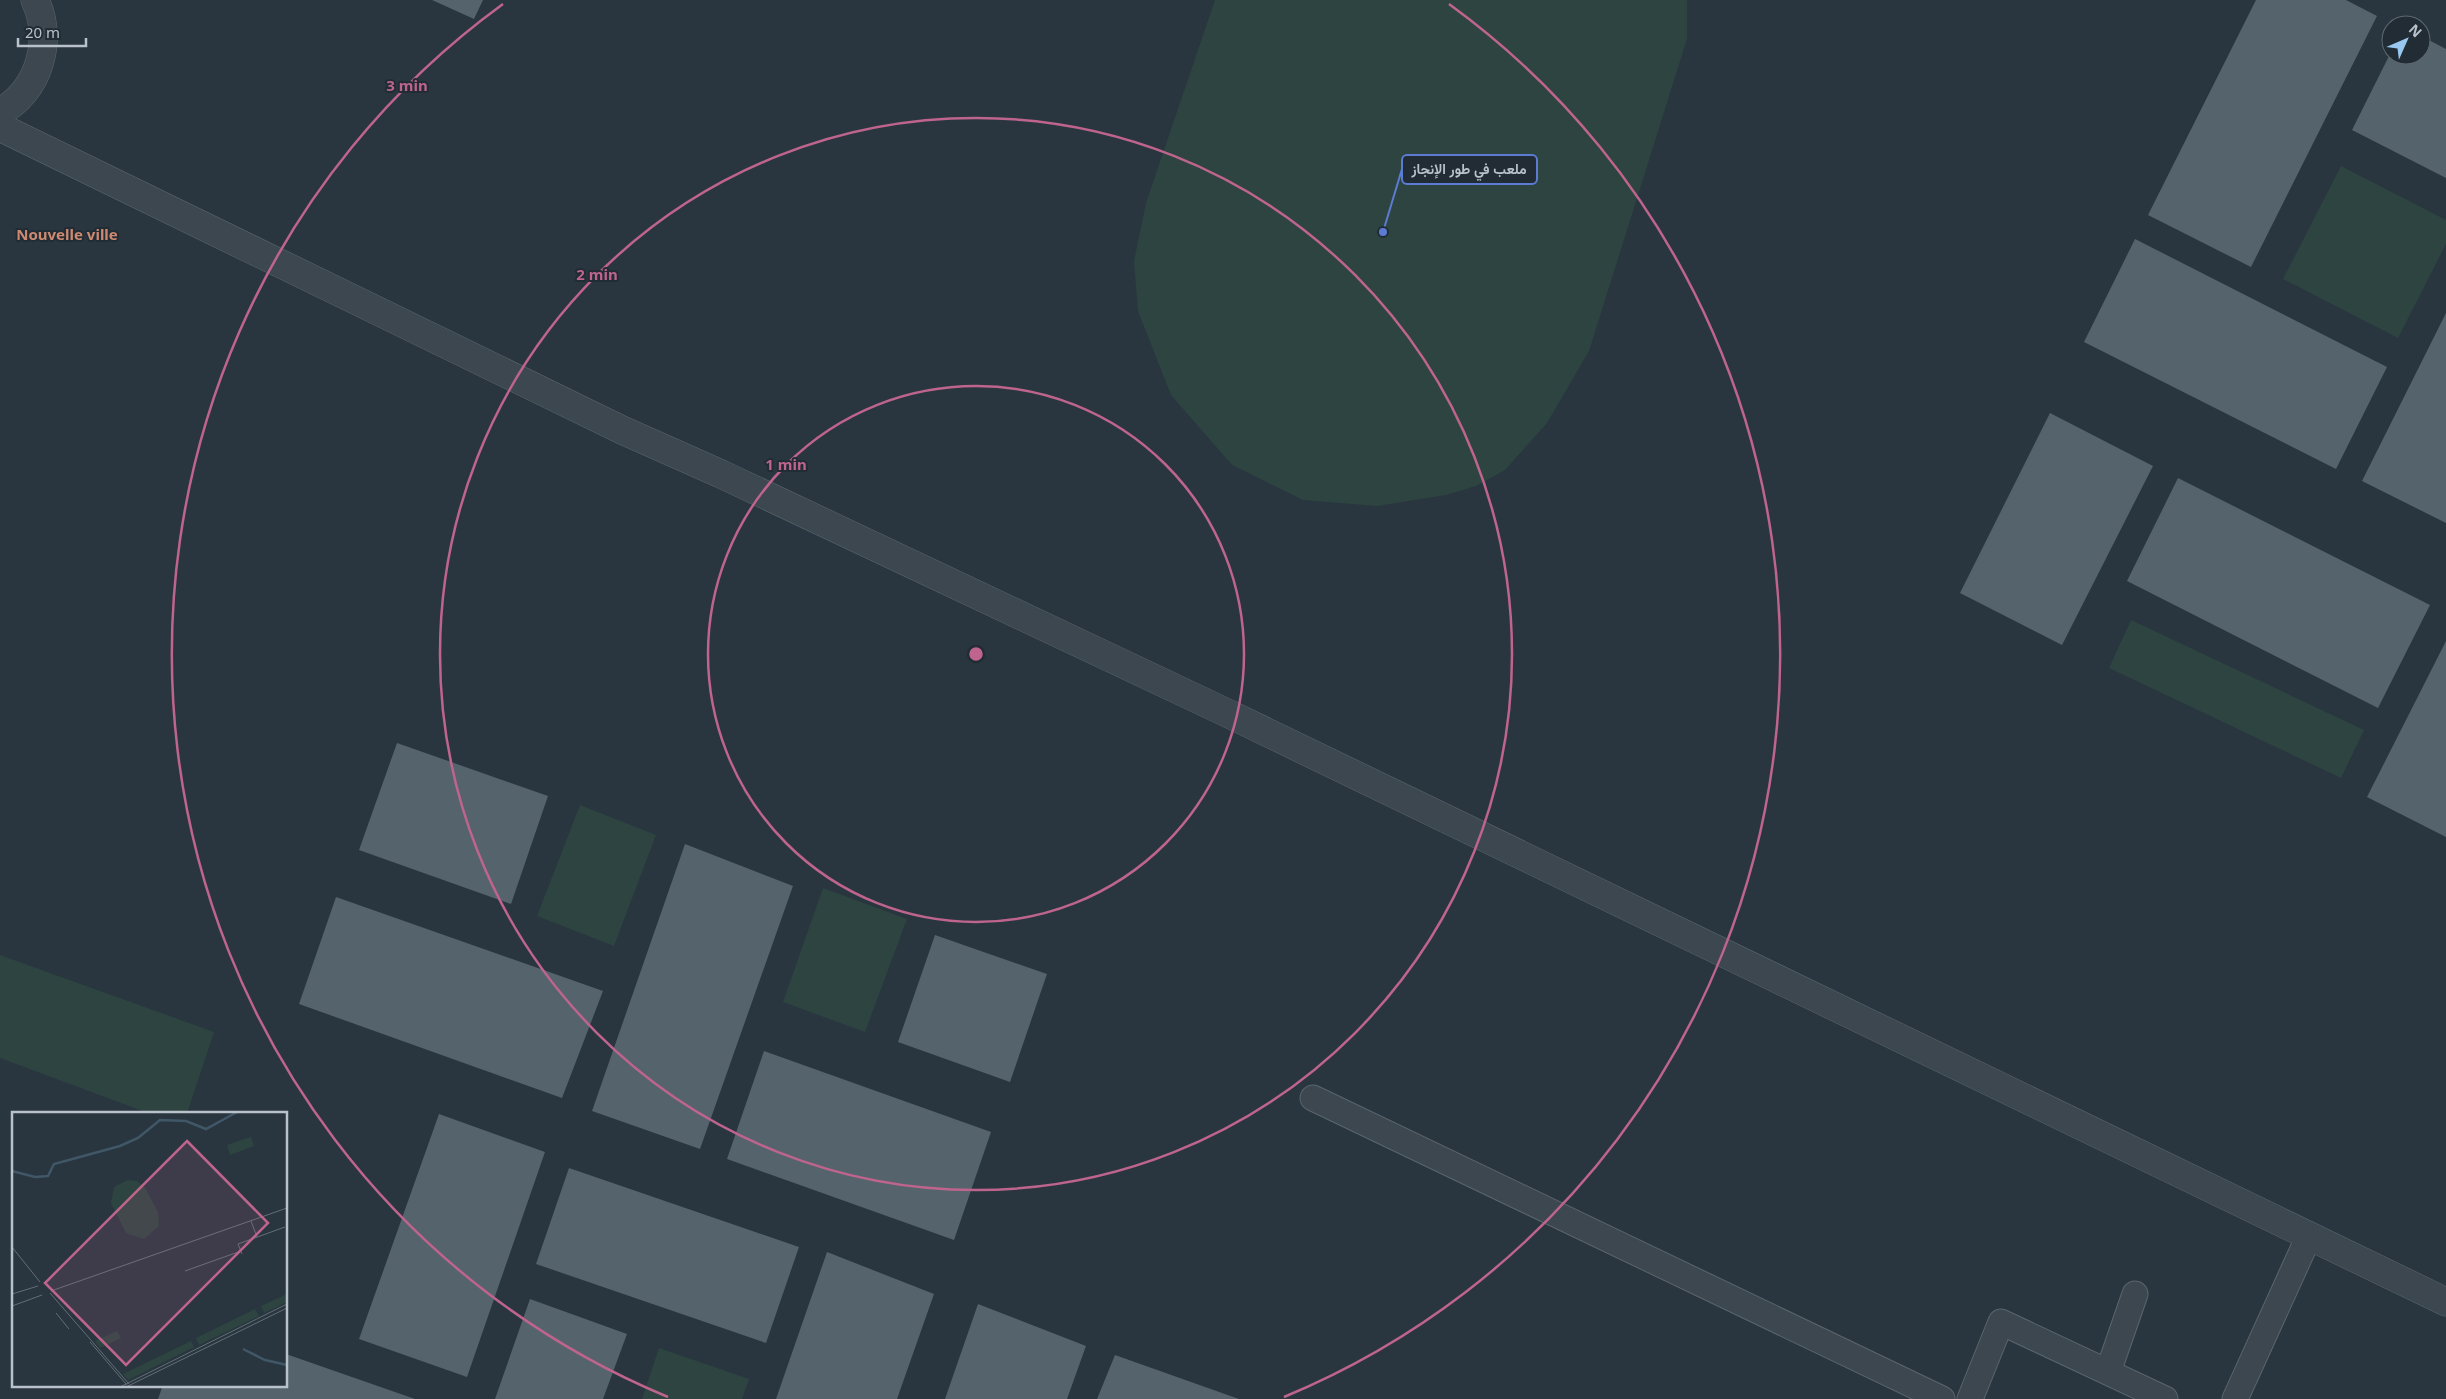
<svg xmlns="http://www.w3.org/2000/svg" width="2446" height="1399" font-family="'Noto Sans',Vazirmatn,sans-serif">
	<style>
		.green { fill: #2d4441 }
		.building { fill: #54636c }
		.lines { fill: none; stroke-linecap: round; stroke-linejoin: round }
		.minor-casing { stroke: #5a656d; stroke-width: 27 }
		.tertiary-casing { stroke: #5a656d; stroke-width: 29 }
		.minor { stroke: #3c4750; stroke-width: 25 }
		.tertiary { stroke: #3c4750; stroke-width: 28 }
		.ring { fill: none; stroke: #be648d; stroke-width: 2.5 }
		.labels { text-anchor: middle; stroke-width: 4; stroke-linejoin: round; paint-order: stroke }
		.quarter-label { font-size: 15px; font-weight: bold; fill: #cd8a71; stroke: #212c35 }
		.inset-river { fill: none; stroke: #405767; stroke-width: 2.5 }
		.inset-road { fill: none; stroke: #636e77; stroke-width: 1 }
		.view { fill: #be648d; fill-opacity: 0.15; stroke: #be648d; stroke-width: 2.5 }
		.inset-edge { fill: none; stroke: #b9c2ca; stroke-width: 2.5 }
		.centre { fill: #be648d; stroke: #212c35; stroke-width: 2.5 }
		.ring-label { font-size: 15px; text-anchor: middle; font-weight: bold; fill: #be648d; stroke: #212c35; stroke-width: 4; stroke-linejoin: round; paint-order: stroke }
		.leader { fill: none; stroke: #5b7cd2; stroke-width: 2 }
		.callout-dot { fill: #5b7cd2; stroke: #212c35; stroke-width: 2 }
		.callout { fill: #212c35; stroke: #5b7cd2; stroke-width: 2 }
		.callout-label { font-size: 14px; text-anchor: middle; font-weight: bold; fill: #b9c2ca }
	</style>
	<rect width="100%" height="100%" fill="#29363f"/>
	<path class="green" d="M1215 0H1687V39L1589 351 1547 423 1505 470 1476 486 1446 495 1377 506 1303 500 1232 465 1171 395 1138 311 1134 261 1146 203Z
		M2341 166 2446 220V244L2398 338 2283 279Z
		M2131 620 2364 730 2341 778 2109 668Z
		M580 805 656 835 614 946 537 916Z
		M823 888 907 919 865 1032 783 1002Z
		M0 955 214 1032 187 1113H148L0 1058Z
		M659 1348 749 1379 742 1399H642Z"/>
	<path class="building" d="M432 0H483L474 19Z
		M2256 0H2346L2377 16 2251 267 2148 215Z
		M2421 36 2446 49V178L2352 130 2391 52V55H2421Z
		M2135 239 2387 367 2336 469 2084 342Z
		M2446 313V523L2362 481Z
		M2050 413 2153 466 2062 645 1960 593Z
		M2178 478 2430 605 2378 708 2127 581Z
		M2446 641V837L2367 797Z
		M397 743 548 796 511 904 359 850Z
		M685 844 793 886 700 1149 592 1111Z
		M336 897 603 991 562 1098 299 1004Z
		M935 935 1047 974 1010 1082 898 1042Z
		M764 1051 991 1132 954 1240 727 1159Z
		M439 1114 545 1152 467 1377 359 1339Z
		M569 1168 799 1247 766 1343 536 1264Z
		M827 1252 934 1294 897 1399H776Z
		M530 1299 627 1334 603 1399H495Z
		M978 1304 1086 1346 1067 1399H945Z
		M286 1354 415 1399H158L163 1385H286Z
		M1115 1355 1239 1399H1097Z"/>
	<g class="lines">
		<defs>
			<path id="minor" d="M1313 1098 1942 1399
				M2108 1372 2135 1294
				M1970 1399 2001 1322 2165 1399
				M2235 1399 2309 1236"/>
			<path id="tertiary" d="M0 112C39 91 54 40 35 0
				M0 127 622 430 721 474 1225 712 2446 1302"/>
		</defs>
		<use href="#minor" class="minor-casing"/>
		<use href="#tertiary" class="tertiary-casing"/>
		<use href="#minor" class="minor"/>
		<use href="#tertiary" class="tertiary"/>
	</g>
	<g class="ring">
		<circle cx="976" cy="654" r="268"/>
		<circle cx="976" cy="654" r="536"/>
		<path d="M668 1397A804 804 0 0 1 503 4M1449 4A804 804 0 0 1 1284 1397"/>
	</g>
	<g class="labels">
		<g class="quarter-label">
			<text x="67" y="240">Nouvelle ville</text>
		</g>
	</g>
	<g transform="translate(12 1112)">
		<rect width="275" height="275" fill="#29363f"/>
		<path d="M239 25 242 34 218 43 215 33ZM116 68 125 69 133 76 146 100 147 114 132 127 114 121 99 91 102 75ZM275 182V190L252 201 249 194ZM243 197 247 204 187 233 184 226ZM105 219 109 226 88 236 83 229ZM179 229 182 235 116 268 111 262Z" fill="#2d4441"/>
		<path class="inset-river" d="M0 59 23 65 36 64 42 52 108 34 126 26 148 8 174 9 194 17 225 0M231 237 253 248 275 253"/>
		<path class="inset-road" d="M239 109 245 125M0 135 28 170M230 142 226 132 273 115M173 159 229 139M39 179 275 96M38 181 117 272M0 182 26 174M0 194 30 183M44 201 57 217M78 230 115 273M108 275 275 192M114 275 275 196"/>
		<path class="view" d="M175 29 256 111 114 253 33 171Z"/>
		<rect width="275" height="275" class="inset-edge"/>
	</g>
	<circle cx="976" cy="654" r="8" class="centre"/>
	<g class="ring-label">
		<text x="407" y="91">3 min</text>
		<text x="597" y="280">2 min</text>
		<text x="786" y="470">1 min</text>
	</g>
	<path class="leader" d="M1383 232L1402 169"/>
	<circle class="callout-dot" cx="1383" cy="232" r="5"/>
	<rect class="callout" x="1402" y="155" width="135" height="29" rx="5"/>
	<g class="callout-label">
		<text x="1469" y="174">ملعب في طور الإنجاز</text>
	</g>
	<g transform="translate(2406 40) rotate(45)"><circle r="24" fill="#212c35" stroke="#5e6871"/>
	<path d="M0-4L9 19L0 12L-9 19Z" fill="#98c8f0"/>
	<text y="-8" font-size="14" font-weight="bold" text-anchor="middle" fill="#b9c2ca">N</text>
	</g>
	<path d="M18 38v8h68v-8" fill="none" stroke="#b9c2ca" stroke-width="2.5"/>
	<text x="25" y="38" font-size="15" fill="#b9c2ca" stroke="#212c35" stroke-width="4" paint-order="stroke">20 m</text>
</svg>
